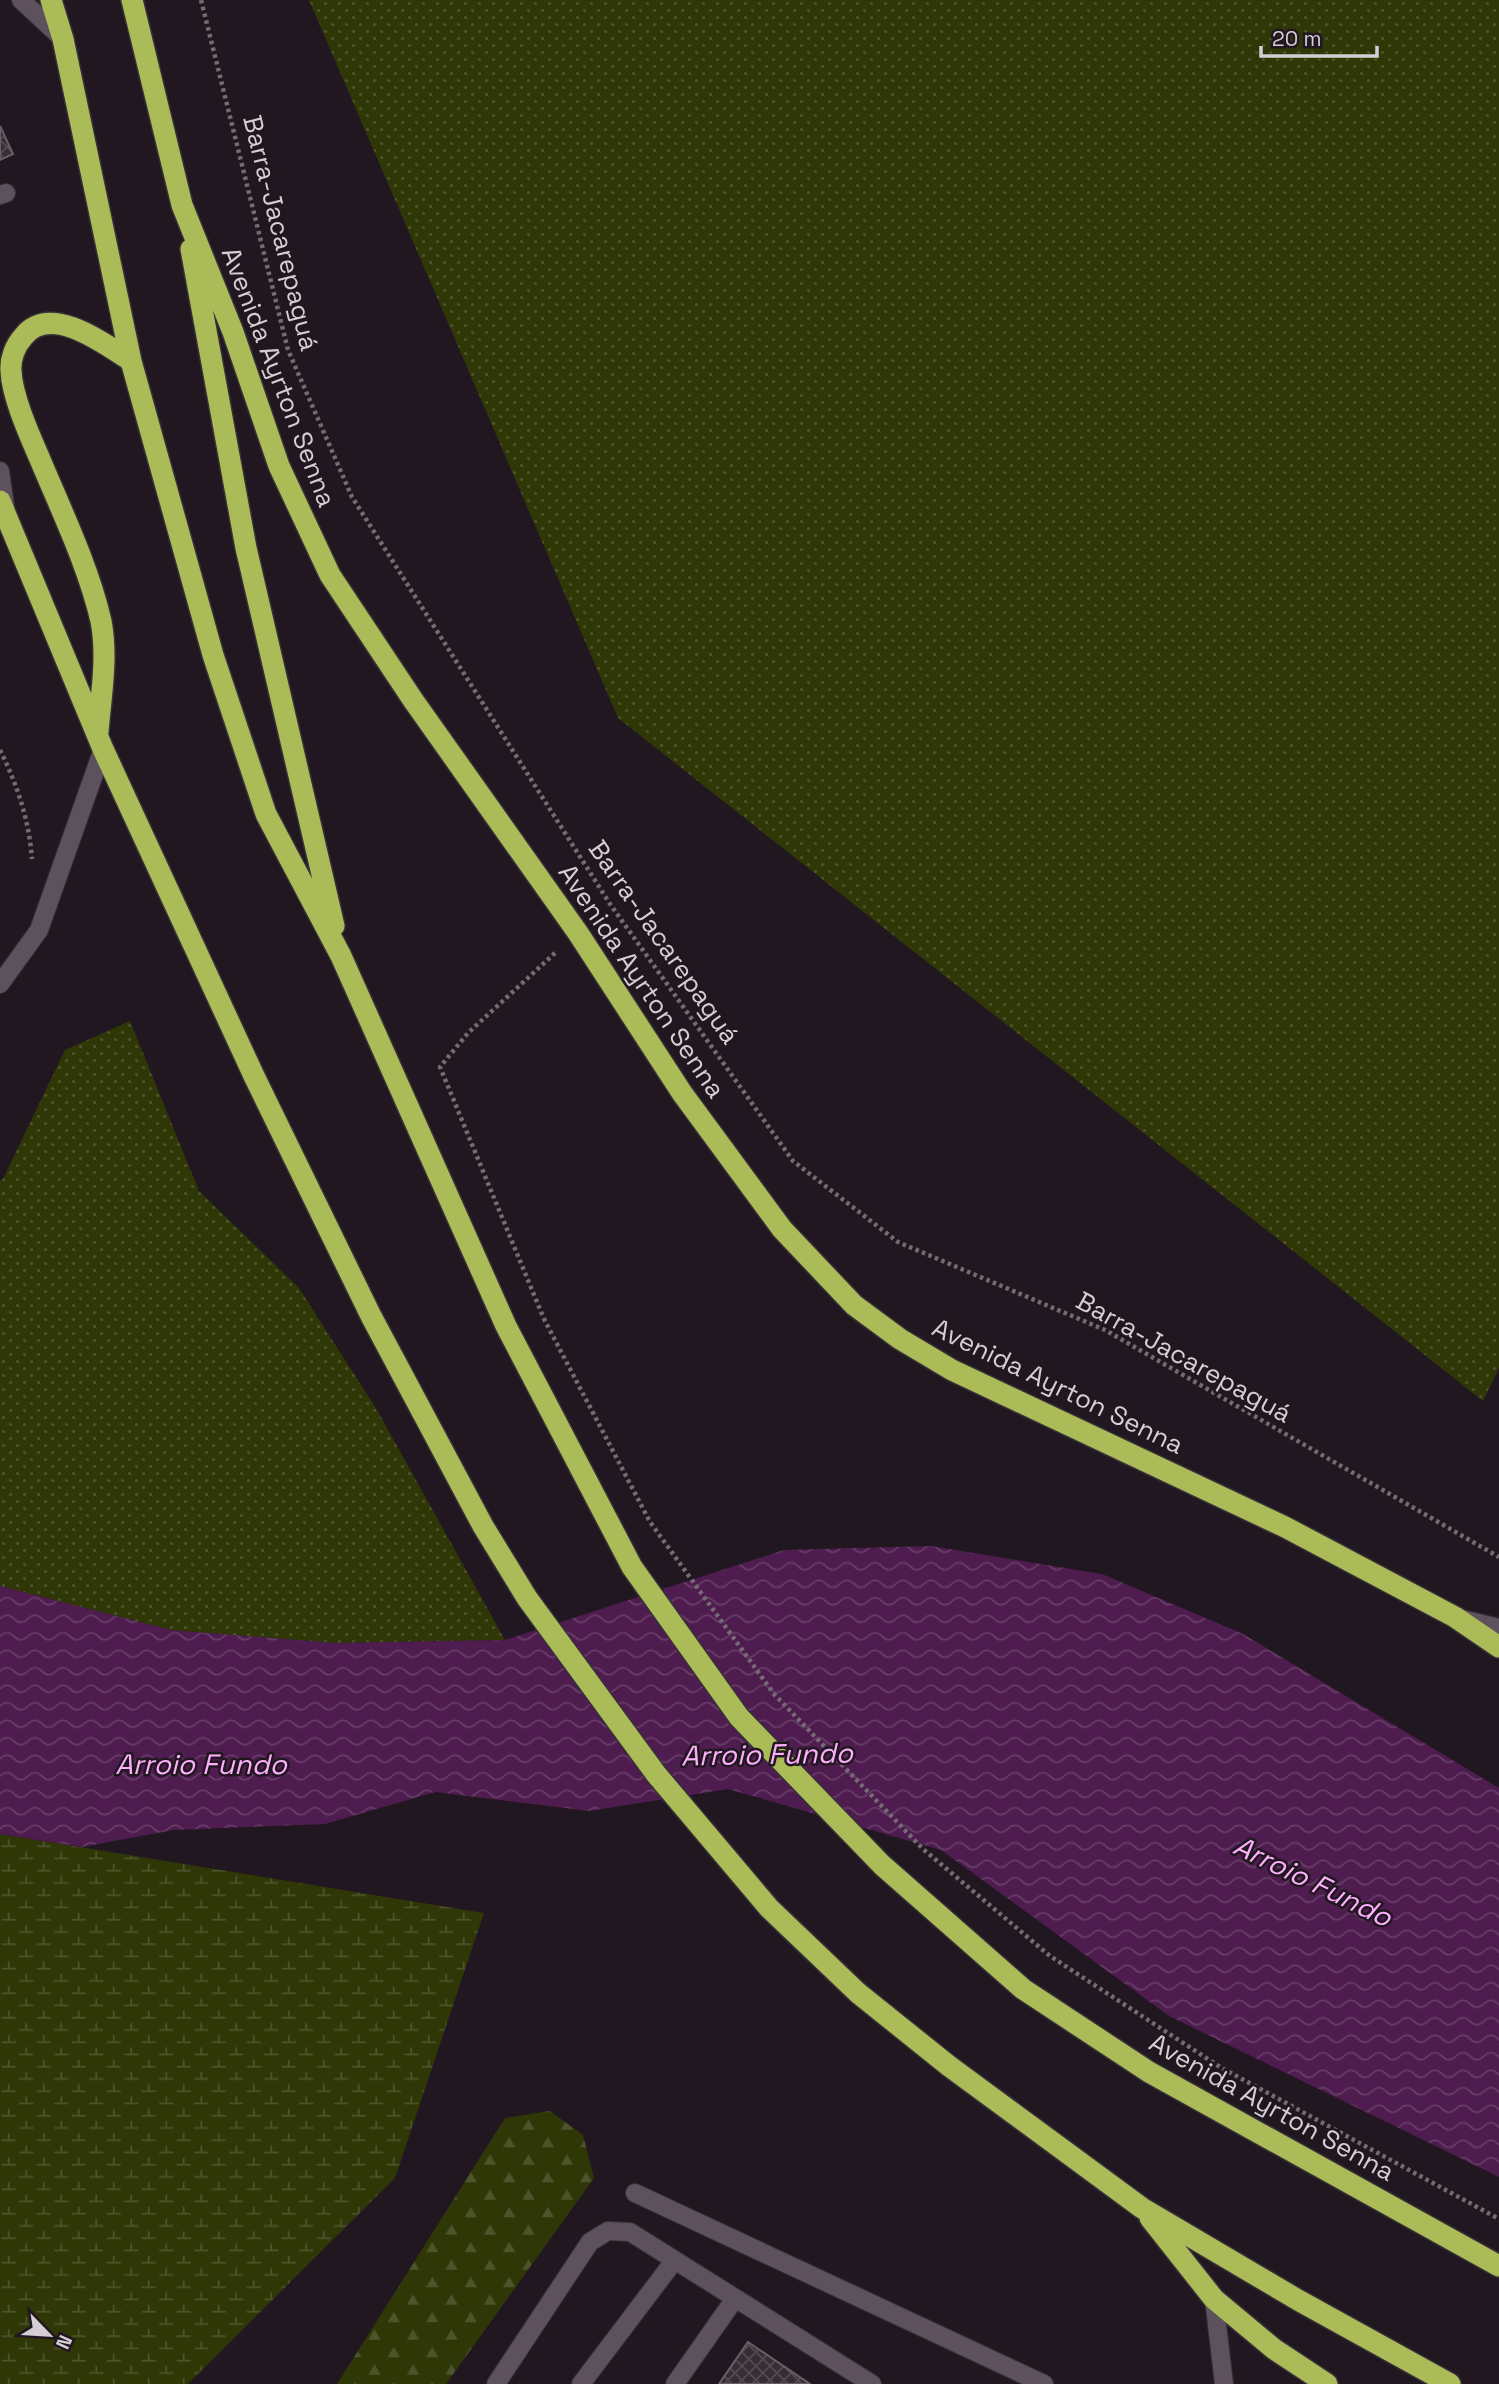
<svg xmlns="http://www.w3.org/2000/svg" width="1499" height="2384" font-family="'Space Grotesk',sans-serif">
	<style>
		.grass { fill: url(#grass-dots) }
		.forest { fill: url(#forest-firs) }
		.wetland { fill: url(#wetland-marsh) }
		.water { fill: url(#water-waves) }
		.building { fill: url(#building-cross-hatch); stroke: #6a5e69; stroke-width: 2 }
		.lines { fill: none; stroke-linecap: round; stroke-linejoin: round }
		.minor-casing { stroke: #373137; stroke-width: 20 }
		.highway-casing { stroke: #373137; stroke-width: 24 }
		.path { stroke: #746b73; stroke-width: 4.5; stroke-dasharray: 3.5 3.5; stroke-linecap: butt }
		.minor { stroke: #5c515c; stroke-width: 18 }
		.highway { stroke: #aabb58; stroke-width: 21 }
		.labels { text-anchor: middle; stroke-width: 5; stroke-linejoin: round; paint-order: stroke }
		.street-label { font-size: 26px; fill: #d5cfd5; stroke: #211720 }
		.water-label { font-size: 28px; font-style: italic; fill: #fdaffc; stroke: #211720 }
	</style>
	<defs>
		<pattern id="grass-dots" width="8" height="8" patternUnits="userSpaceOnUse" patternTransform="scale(1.75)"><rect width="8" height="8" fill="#303707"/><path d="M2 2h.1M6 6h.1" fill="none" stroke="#4d532a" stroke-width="1.8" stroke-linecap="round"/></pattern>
		<pattern id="forest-firs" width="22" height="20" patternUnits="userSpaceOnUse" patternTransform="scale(1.75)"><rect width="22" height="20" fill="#303707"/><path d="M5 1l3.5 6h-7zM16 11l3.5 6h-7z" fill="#4d532a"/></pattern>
		<pattern id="wetland-marsh" width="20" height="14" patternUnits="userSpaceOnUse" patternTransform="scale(1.75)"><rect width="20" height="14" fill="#303707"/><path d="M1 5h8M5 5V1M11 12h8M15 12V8" fill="none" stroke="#4d532a"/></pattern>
		<pattern id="water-waves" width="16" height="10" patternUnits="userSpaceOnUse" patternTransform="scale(1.75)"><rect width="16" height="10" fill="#4e1c4f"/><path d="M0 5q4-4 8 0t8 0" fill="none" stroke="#673c67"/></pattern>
		<pattern id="building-cross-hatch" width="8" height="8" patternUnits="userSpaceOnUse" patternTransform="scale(1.75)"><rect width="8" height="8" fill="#372d36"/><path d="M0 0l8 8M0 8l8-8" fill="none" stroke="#534a52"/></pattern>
	</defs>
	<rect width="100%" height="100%" fill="#211720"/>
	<path class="grass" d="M309 0H1499V1368L1483 1401 618 718Z
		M130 1021 199 1191 299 1288 377 1410 505 1640 334 1643 171 1630 0 1586V1180L3 1179 65 1050Z"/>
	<path class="forest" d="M550 2111 583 2135 594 2178 446 2384H337L505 2118Z"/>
	<path class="wetland" d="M0 1834 484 1913 395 2178 188 2384H0Z"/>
	<path class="water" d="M931 1546 1102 1574 1243 1634 1499 1788V2177L1169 2016 941 1850 728 1789 589 1811 435 1792 325 1824 174 1830 82 1847 0 1834V1586L171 1630 334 1643 505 1640 784 1550Z"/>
	<path class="building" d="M0 126 13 154 0 160Z
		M748 2342 810 2384H719Z"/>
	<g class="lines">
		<defs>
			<path id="minor" d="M21 0 63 39
				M0 195 6 193
				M0 471 6 513
				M0 984 39 930 103 749
				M1462 1619 1499 1628
				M635 2193 1044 2384
				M1214 2299 1224 2384
				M496 2384 590 2242 608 2231 630 2232 872 2384
				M581 2384 674 2261
				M675 2384 734 2300"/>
			<path id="highway" d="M51 0 63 39 131 361 213 655 266 814 341 956 506 1326 632 1567 739 1717 882 1865 1023 1989 1149 2072 1499 2266
				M132 0 182 205 233 332 279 466 330 575 413 700 578 933 682 1093 782 1229 854 1305 900 1339 952 1370 1285 1527 1455 1617 1499 1647
				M191 249 246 548 334 926
				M0 501 103 749 254 1076 371 1316 483 1526 527 1598 656 1774 769 1908 858 1993 949 2066 1142 2208 1298 2300 1450 2384
				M98 732C101 695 108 657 101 621 88 565 61 510 39 457 29 434 12 396 11 371 10 359 15 346 23 337 50 302 105 344 131 361
				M1150 2218 1214 2299 1274 2349 1327 2384"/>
		</defs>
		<use href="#minor" class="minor-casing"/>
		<use href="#highway" class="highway-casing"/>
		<path class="path" d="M201 0 288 350 352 497 610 904 793 1161 898 1242 1105 1330 1499 1557
			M0 750C17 784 29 820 32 859
			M555 953 468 1033 440 1067 544 1319 650 1522 774 1694 923 1849 1050 1956 1220 2067 1499 2219"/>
		<use href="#minor" class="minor"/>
		<use href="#highway" class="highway"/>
	</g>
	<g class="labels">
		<g class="street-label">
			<text transform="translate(281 233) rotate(76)" y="9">Barra-Jacarepaguá</text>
			<text transform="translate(279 377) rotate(69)" y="9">Avenida Ayrton Senna</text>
			<text transform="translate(664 942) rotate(55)" y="9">Barra-Jacarepaguá</text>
			<text transform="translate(642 981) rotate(56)" y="9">Avenida Ayrton Senna</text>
			<text transform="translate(1184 1357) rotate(29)" y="9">Barra-Jacarepaguá</text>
			<text transform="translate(1058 1386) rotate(26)" y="9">Avenida Ayrton Senna</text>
			<text transform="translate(1272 2107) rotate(29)" y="9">Avenida Ayrton Senna</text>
		</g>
		<g class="water-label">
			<text transform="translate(767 1754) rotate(-1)" y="10">Arroio Fundo</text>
			<text x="201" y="1774">Arroio Fundo</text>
			<text transform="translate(1313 1881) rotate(26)" y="10">Arroio Fundo</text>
		</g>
	</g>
	<g transform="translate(49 2335) rotate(115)" stroke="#211720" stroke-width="5" paint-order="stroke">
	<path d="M0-5L12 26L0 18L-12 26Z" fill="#d5cfd5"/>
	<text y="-10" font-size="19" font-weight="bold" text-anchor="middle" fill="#d5cfd5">N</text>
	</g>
	<path d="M1261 46v10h116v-10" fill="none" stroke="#d5cfd5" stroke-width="3.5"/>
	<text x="1272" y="46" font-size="21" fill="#d5cfd5" stroke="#211720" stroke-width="5" paint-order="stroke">20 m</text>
</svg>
